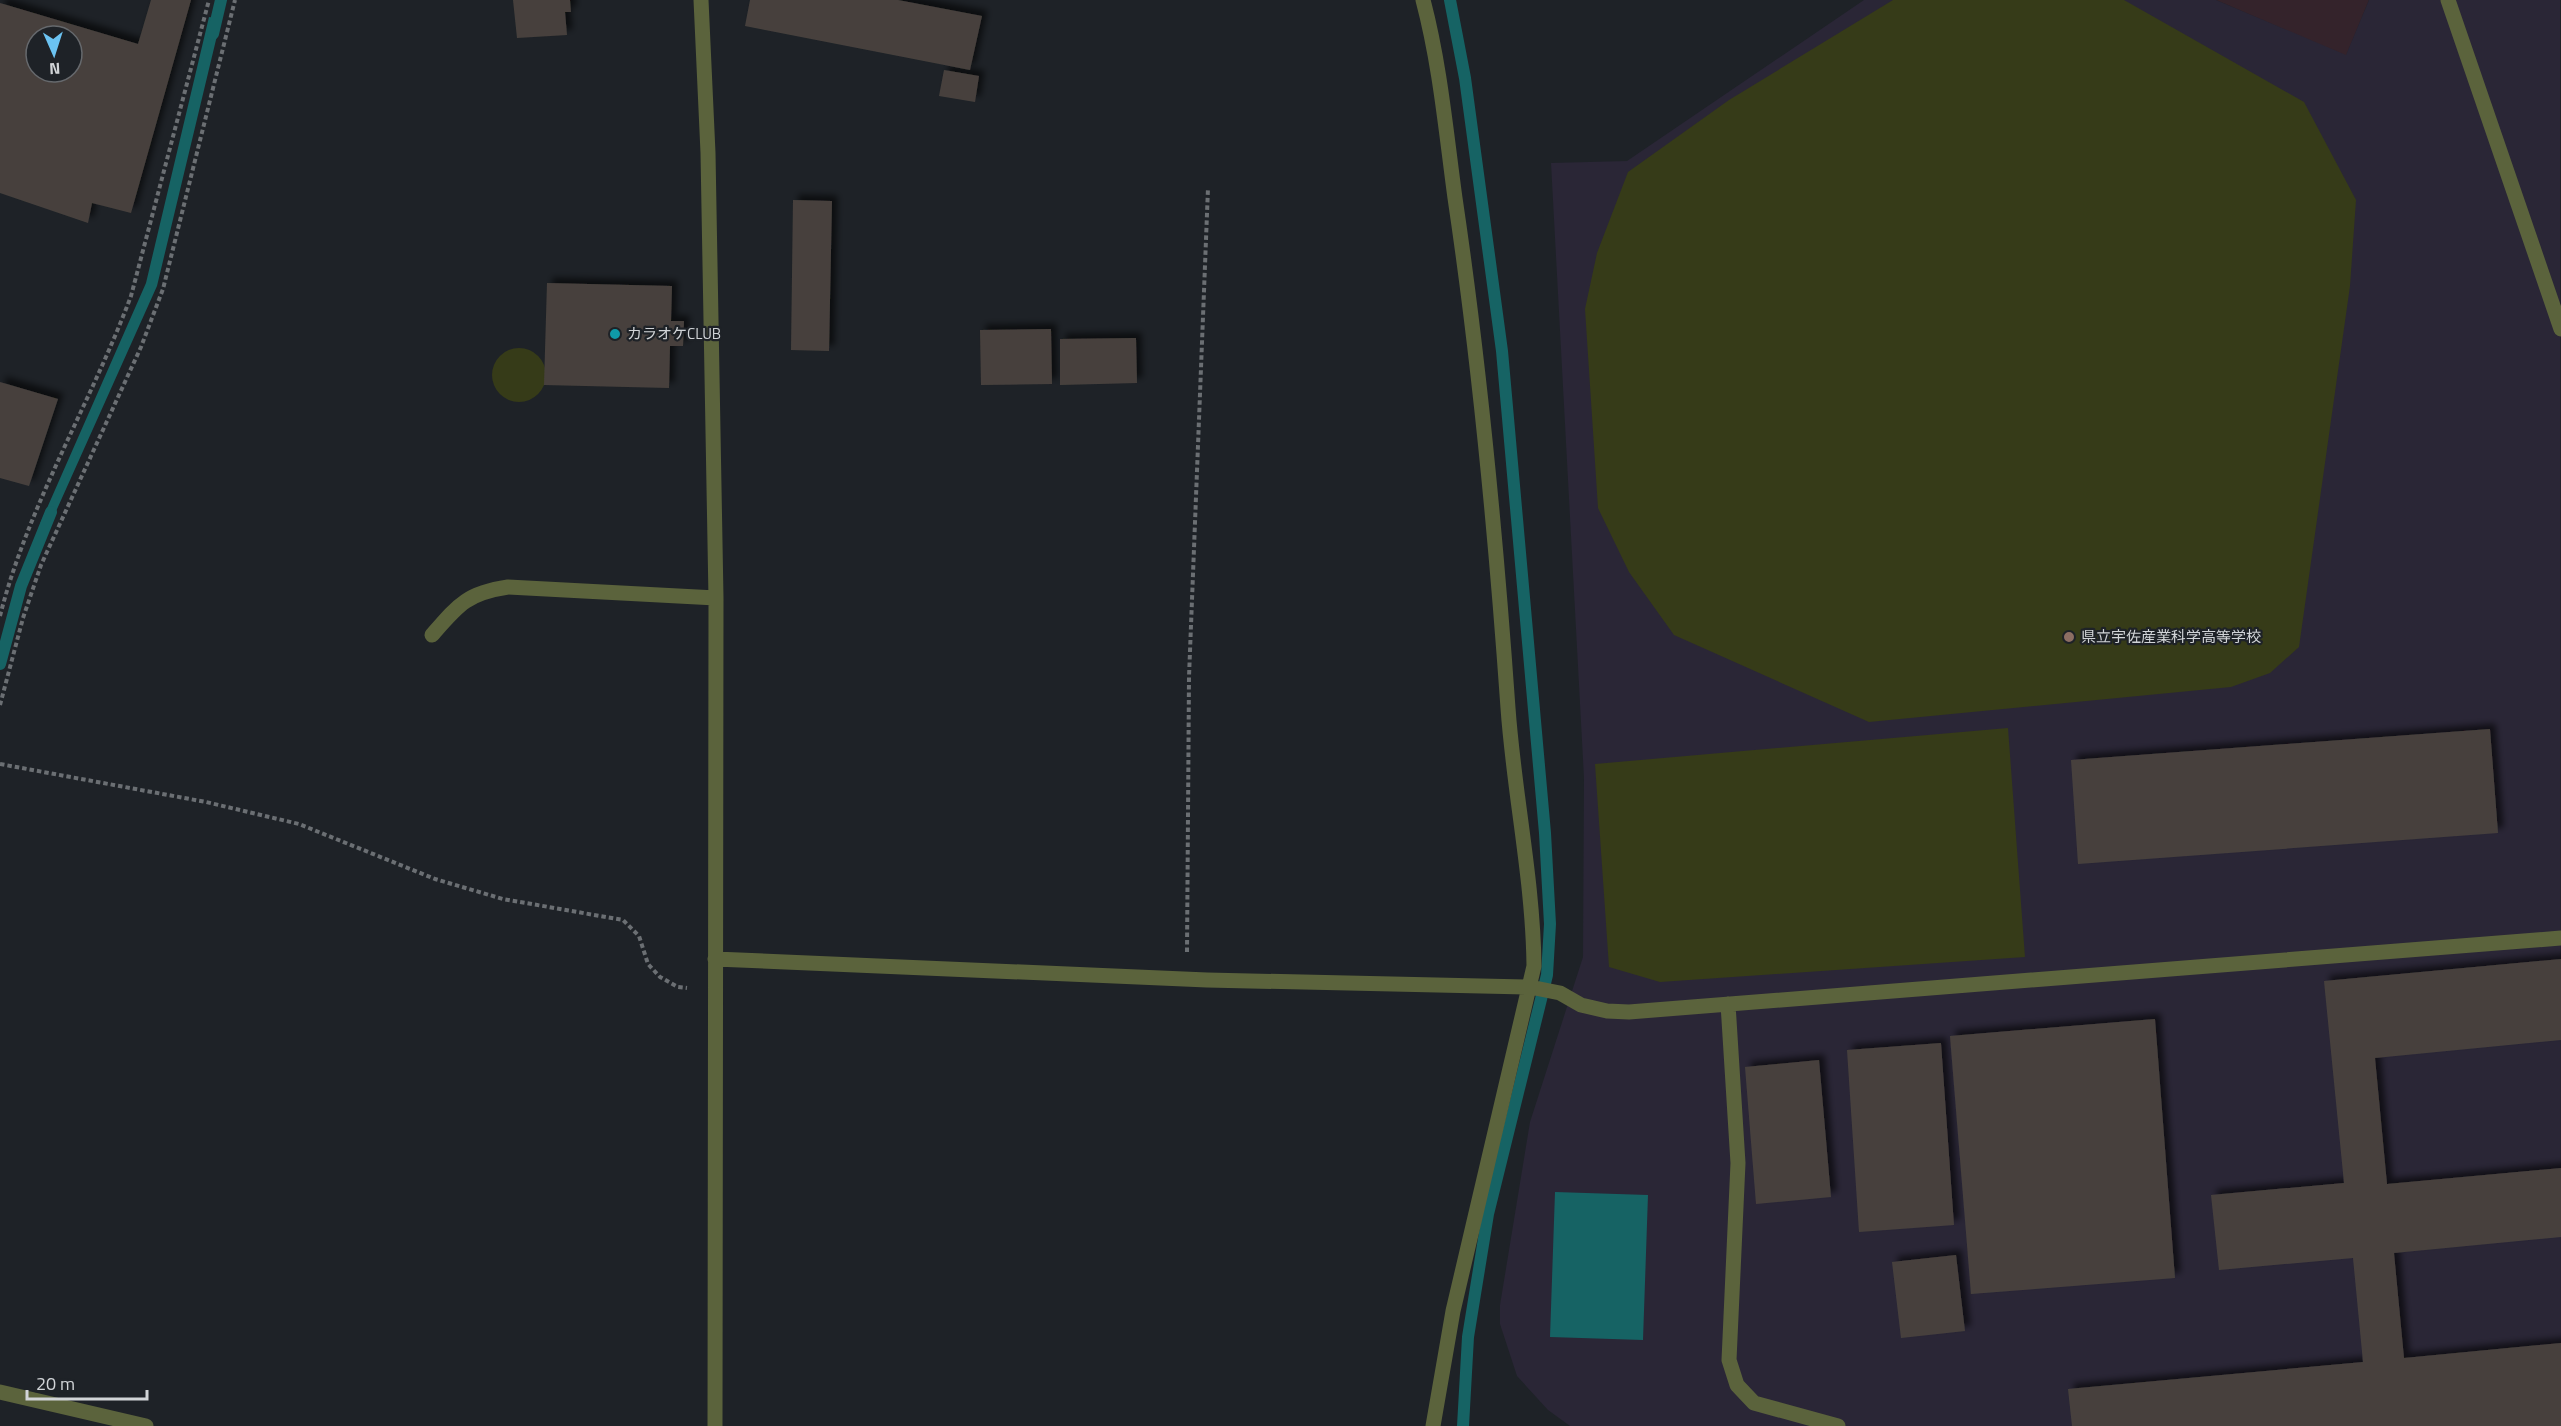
<svg xmlns="http://www.w3.org/2000/svg" width="2561" height="1426" font-family="'Titillium Web','Noto Sans JP',sans-serif">
	<style>
		.commercial { fill: #34232b }
		.education { fill: #2a2636 }
		.green { fill: #363b18 }
		.water { fill: #166364 }
		.lines { fill: none; stroke-linecap: round; stroke-linejoin: round }
		.stream { stroke: #166364; stroke-width: 12 }
		.building { fill: #47413d; fill-rule: evenodd; filter: url(#shadow) }
		.path { stroke: #6b6f73; stroke-width: 4; stroke-dasharray: 4.5 3; stroke-linecap: butt }
		.minor { stroke: #5b633c; stroke-width: 15 }
		.culture-dot { fill: #0f9aa8; stroke: #1e2227; stroke-width: 2 }
		.education-dot { fill: #8d6e63; stroke: #1e2227; stroke-width: 2 }
		.labels { text-anchor: middle; stroke-width: 4.5; stroke-linejoin: round; paint-order: stroke }
		.poi-label { font-size: 15px; fill: #d1d4d7; stroke: #1e2227; text-anchor: start }
	</style>
	<defs>
		<filter id="shadow"><feDropShadow dx="5.5" dy="-5.5" stdDeviation="3" flood-color="#0009"/></filter>
	</defs>
	<rect width="100%" height="100%" fill="#1e2227"/>
	<path class="commercial" d="M2216 0H2369L2346 56Z"/>
	<path class="education" d="M1864 0H2216L2346 55 2369 0H2560L2561 1426H1570L1548 1410 1517 1376 1500 1324V1305L1530 1122 1583 957 1584 778 1551 163 1627 161Z"/>
	<path class="green" d="M1893 0H2124L2304 102 2356 200 2350 286 2299 647 2270 673 2231 687 1869 722 1674 635 1629 572 1598 508 1585 309 1597 253 1628 172 1729 100Z
		M492 375a27 27 0 1 1 54 0a27 27 0 1 1-54 0Z
		M2008 728 2025 957 1660 982 1609 967 1595 764Z"/>
	<path class="water" d="M209 17 221 19 157 286 49 527 40 524 146 283Z
		M1555 1192 1648 1195 1643 1340 1550 1337Z"/>
	<g class="lines">
		<path class="stream" d="M1450 0 1465 78 1502 351 1545 833 1550 924 1547 975 1488 1214 1468 1337 1463 1426
			M213 34 221 0
			M0 664 21 586 51 512"/>
	</g>
	<path class="building" d="M151 0H191L131 213 92 203 88 223 0 193V3L138 44ZM36 36H72V72H36Z
		M513 0H570L571 12H565L567 35 517 38Z
		M750 0H898L982 16 970 70 745 26Z
		M944 70 979 76 975 102 939 96Z
		M793 200 832 201 829 351 791 350Z
		M547 283 672 286 671 321H684L683 346H670L669 388 544 385Z
		M1051 329 1052 384 981 385 980 330Z
		M1136 338 1137 383 1060 385V339Z
		M0 382 58 399 29 486 0 478Z
		M2490 729 2498 833 2078 864 2071 760Z
		M2561 959V1040L2375 1058 2387 1184 2561 1168V1237L2394 1253 2404 1358 2561 1343V1426H2072L2068 1389 2363 1362 2353 1258 2219 1270 2211 1195 2344 1183 2324 981Z
		M2155 1019 2175 1278 1971 1294 1950 1036Z
		M1941 1043 1954 1225 1859 1232 1847 1050Z
		M1819 1060 1831 1197 1756 1204 1745 1067Z
		M1956 1255 1965 1331 1901 1338 1892 1262Z"/>
	<g class="lines">
		<path class="path" d="M0 616C28 505 91 403 131 296L209 0
			M0 705 23 618 41 565 141 347 163 289 235 0
			M0 764 206 802 299 824 435 879 503 899 623 920 639 936 648 964 660 977 678 987 687 988
			M1187 952 1189 677 1208 188"/>
		<path class="minor" d="M701 0 708 153 716 598 715 1426
			M1423 0C1440 64 1446 132 1455 198 1480 367 1496 537 1508 708 1514 794 1533 879 1534 966L1453 1311 1433 1426
			M2448 0 2561 329
			M432 635C458 605 467 593 508 587L716 598
			M715 959 1207 980 1530 987 1560 993 1581 1005 1607 1011 1629 1012 2561 938
			M1728 1004 1738 1163 1729 1360 1737 1385 1754 1403 1838 1426
			M0 1392 146 1426"/>
	</g>
	<circle class="culture-dot" cx="615" cy="334" r="6"/>
	<circle class="education-dot" cx="2069" cy="637" r="6"/>
	<g class="labels">
		<g class="poi-label">
			<text x="627" y="339">カラオケCLUB</text>
			<text x="2081" y="642">県立宇佐産業科学高等学校</text>
		</g>
	</g>
	<g transform="translate(54 54) rotate(177)"><circle r="28" fill="#1e2227" stroke="#66696d" stroke-width="1.5"/>
	<path d="M0-4.5L10 22L0 15L-10 22Z" fill="#6bc3f2"/>
	<text y="-9" font-size="16" font-weight="bold" text-anchor="middle" fill="#d1d4d7">N</text>
	</g>
	<path d="M27 1390v9h120v-9" fill="none" stroke="#d1d4d7" stroke-width="3"/>
	<text x="36" y="1390" font-size="18" fill="#d1d4d7" stroke="#1e2227" stroke-width="4.5" paint-order="stroke">20 m</text>
</svg>
